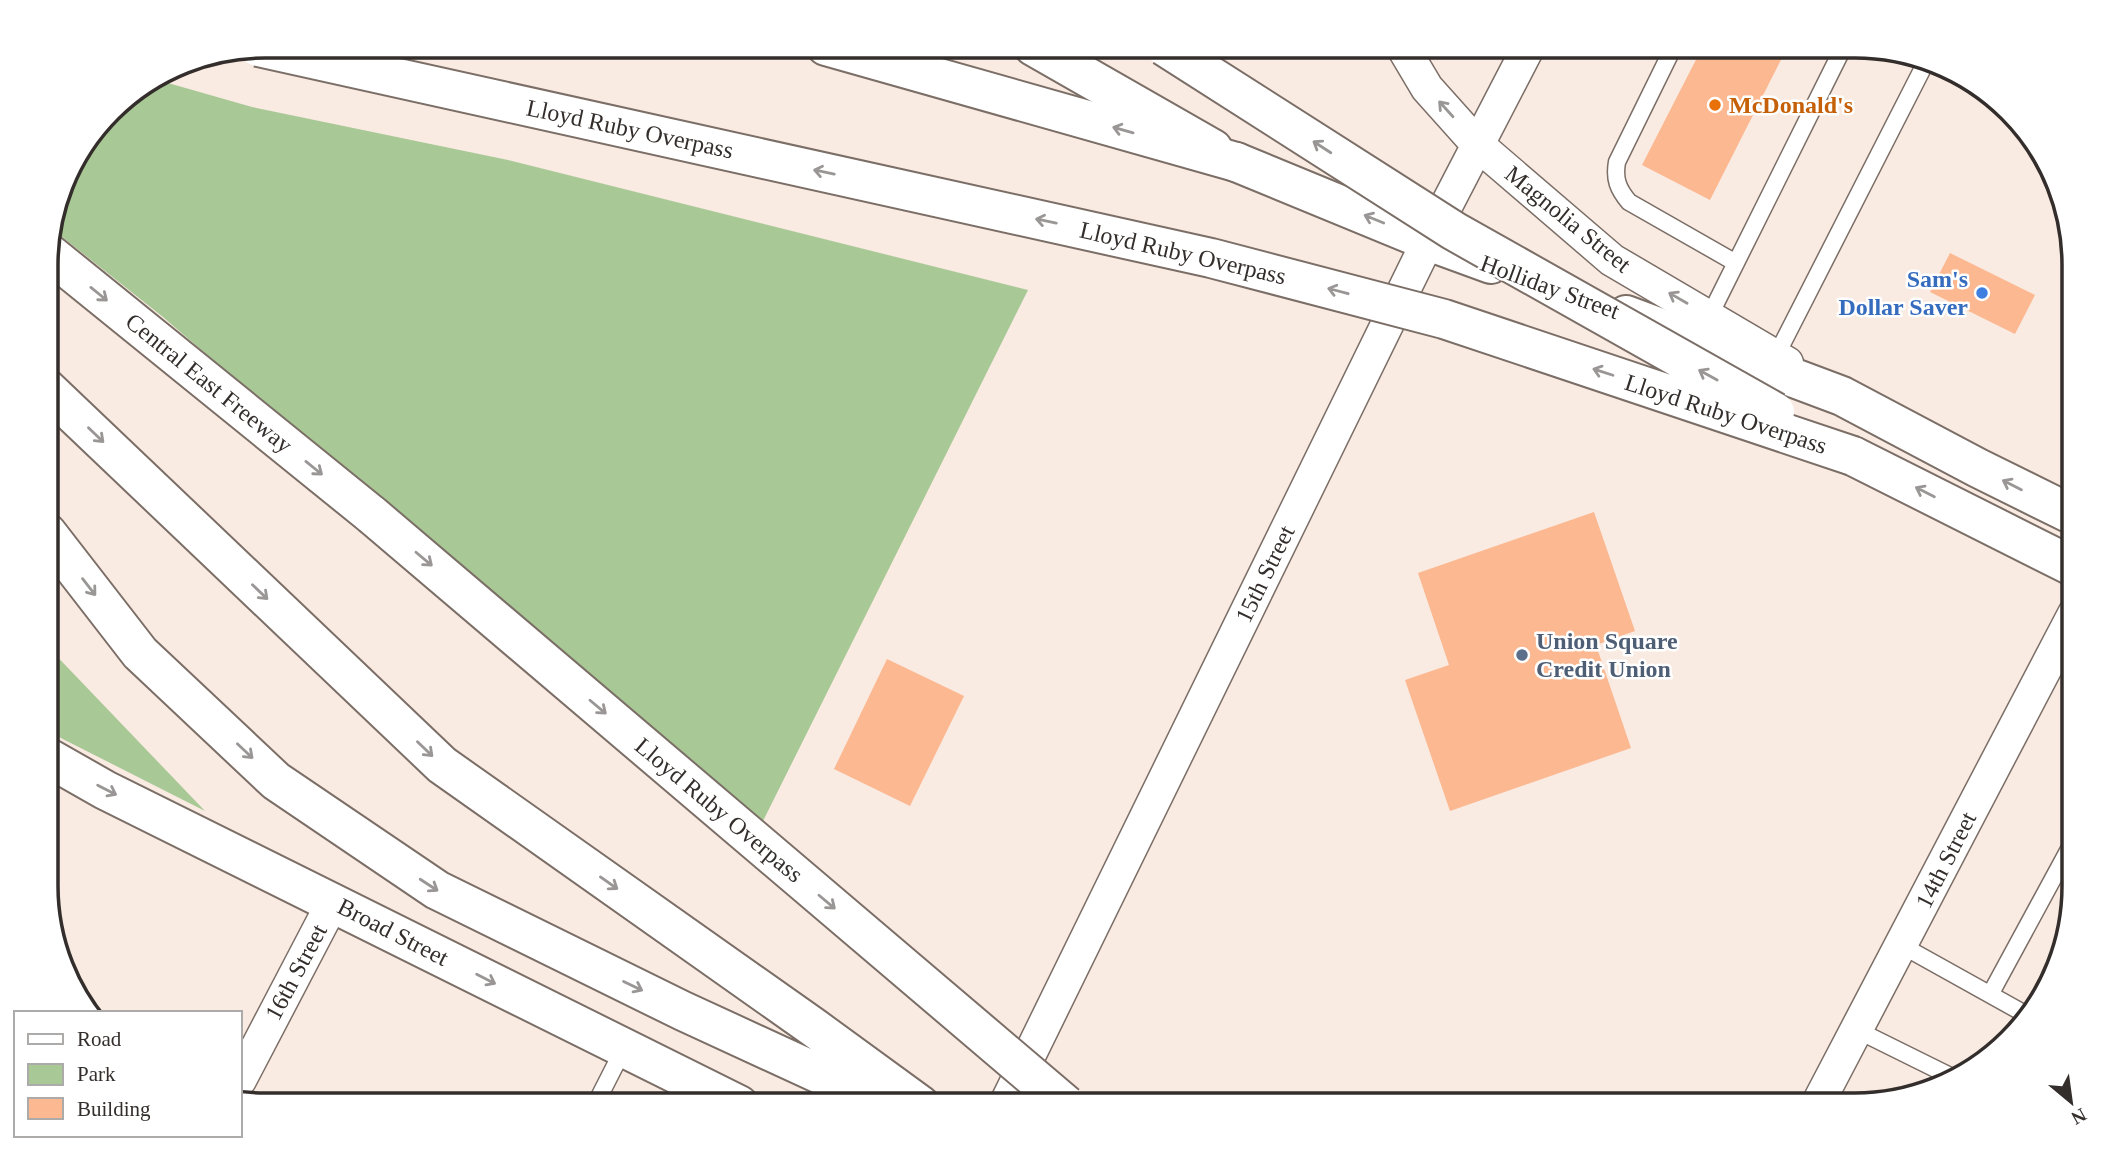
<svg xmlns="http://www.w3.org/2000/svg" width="2120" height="1151" font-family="'Times New Roman',serif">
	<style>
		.green { fill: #a8c896 }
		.building { fill: #fcb890 }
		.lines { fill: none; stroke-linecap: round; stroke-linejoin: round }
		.lane-casing { stroke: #7b6e66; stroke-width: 19 }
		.street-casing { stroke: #7b6e66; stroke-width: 35 }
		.secondary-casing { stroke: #7b6e66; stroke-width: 42 }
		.primary-casing { stroke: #7b6e66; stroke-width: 42 }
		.highway-casing { stroke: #7b6e66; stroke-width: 42 }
		.lane { stroke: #fff; stroke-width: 16 }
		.street { stroke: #fff; stroke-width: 32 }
		.secondary { stroke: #fff; stroke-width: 38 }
		.primary { stroke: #fff; stroke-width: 38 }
		.highway { stroke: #fff; stroke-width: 38 }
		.highway-bridge-casing { stroke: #7b6e66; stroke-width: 42; stroke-linecap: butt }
		.highway-bridge { stroke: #fff; stroke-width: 38 }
		.oneway { stroke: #999695 }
		.food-dot { fill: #e8710a; stroke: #fff; stroke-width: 2.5 }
		.shop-dot { fill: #3f7fe0; stroke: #fff; stroke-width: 2.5 }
		.service-dot { fill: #5c6f8a; stroke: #fff; stroke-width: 2.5 }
		.labels { text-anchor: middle; stroke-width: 5; stroke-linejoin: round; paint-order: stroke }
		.food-label { font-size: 24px; font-weight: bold; fill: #c56008; stroke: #fff; text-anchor: start }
		.street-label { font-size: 24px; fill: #332e2b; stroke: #fff }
		.shop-label { font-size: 24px; font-weight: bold; fill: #366cbe; stroke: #fff; text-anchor: end }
		.service-label { font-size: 24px; font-weight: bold; fill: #4e5e75; stroke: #fff; text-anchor: start }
		.rim { fill: none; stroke: #332e2b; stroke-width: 3.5 }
	</style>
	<rect width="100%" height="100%" fill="#f9eae2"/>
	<path class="green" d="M154 79 252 107 508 160 1028 290 759 829 163 317 52 229 68 167 120 100Z
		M47 646 205 811 47 731Z"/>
	<path class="building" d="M1703 46H1788L1710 200 1642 165Z
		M1950 253 2035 295 2015 334 1930 292Z
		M1594 512 1635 631 1596 645 1631 748 1450 811 1405 680 1449 665 1418 573Z
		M887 659 964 696 910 806 834 769Z"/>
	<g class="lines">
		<defs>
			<path id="lane" d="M1674 46 1617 162C1614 179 1618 189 1629 202L1736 263
				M1709 317 1844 46
				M1776 356 1926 62
				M1901 945 2025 1014
				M1991 993 2074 840
				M1857 1030 1952 1077
				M595 1105 624 1048"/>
			<path id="street" d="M1402 46 1427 88 1478 145 1612 260 1787 363
				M240 1080 333 902
				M1005 1105 1428 241 1529 46
				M1817 1105 2074 614"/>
			<path id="secondary" d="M1033 46 1213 149
				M47 757 105 790 739 1105"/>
			<path id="primary" d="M1236 162 1428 241 1491 264
				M1626 315 1842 396 1978 468 2073 515"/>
			<path id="highway" d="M826 46 1236 162
				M46 251 372 515
				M46 388 442 765 813 1027 920 1105
				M1853 456 2074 567
				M47 533 140 653 276 781 437 890 683 1011 887 1105"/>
		</defs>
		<use href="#lane" class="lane-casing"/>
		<use href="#street" class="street-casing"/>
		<use href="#secondary" class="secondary-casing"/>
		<use href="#primary" class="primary-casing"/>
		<use href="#highway" class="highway-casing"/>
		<use href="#lane" class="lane"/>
		<use href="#street" class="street"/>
		<use href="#secondary" class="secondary"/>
		<use href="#primary" class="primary"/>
		<use href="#highway" class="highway"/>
		<defs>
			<path id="highway-bridge" d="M1164 46 1454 231 1775 412
				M258 47 1211 258 1444 319 1853 456
				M372 515 1066 1105"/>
		</defs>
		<use href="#highway-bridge" class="highway-bridge-casing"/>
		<use href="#highway-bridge" class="highway-bridge"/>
	</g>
	<defs><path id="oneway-shaft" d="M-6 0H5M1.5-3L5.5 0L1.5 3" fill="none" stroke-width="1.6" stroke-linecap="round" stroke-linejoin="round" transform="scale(1.75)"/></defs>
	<g class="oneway">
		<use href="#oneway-shaft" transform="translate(1446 109) rotate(-132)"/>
		<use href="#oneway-shaft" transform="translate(1123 130) rotate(-164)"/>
		<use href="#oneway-shaft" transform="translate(1322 147) rotate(-147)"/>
		<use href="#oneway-shaft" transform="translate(824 172) rotate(-168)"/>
		<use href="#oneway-shaft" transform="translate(1374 219) rotate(-158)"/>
		<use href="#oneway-shaft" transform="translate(1046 221) rotate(-168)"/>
		<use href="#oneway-shaft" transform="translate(1338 291) rotate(-165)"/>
		<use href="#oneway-shaft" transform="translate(99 294) rotate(39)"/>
		<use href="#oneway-shaft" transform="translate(1678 298) rotate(-150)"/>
		<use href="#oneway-shaft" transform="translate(1603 372) rotate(-162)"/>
		<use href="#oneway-shaft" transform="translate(1708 375) rotate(-151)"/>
		<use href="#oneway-shaft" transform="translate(96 435) rotate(44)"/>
		<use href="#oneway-shaft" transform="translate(314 468) rotate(39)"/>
		<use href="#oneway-shaft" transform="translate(2012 485) rotate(-153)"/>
		<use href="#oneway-shaft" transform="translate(1925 492) rotate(-153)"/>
		<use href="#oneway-shaft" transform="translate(424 559) rotate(40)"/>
		<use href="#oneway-shaft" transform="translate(89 587) rotate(52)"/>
		<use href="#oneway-shaft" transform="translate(260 592) rotate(44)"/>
		<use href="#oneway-shaft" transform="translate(598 707) rotate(40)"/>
		<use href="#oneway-shaft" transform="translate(425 749) rotate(44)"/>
		<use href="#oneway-shaft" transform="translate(245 751) rotate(43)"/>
		<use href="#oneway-shaft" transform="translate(107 790) rotate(27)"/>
		<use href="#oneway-shaft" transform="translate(609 883) rotate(35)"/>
		<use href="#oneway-shaft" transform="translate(429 885) rotate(33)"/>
		<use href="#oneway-shaft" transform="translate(827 902) rotate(40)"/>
		<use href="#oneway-shaft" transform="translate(486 979) rotate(27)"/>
		<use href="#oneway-shaft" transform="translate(633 986) rotate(26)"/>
	</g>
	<circle class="food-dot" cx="1715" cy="105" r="7"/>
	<circle class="shop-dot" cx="1982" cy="293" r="7"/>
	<circle class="service-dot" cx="1522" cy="655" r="7"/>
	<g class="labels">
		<g class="food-label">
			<text x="1729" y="113">McDonald's</text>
		</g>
		<g class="street-label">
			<text transform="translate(630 129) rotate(12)" y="8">Lloyd Ruby Overpass</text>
			<text transform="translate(1568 219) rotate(39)" y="8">Magnolia Street</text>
			<text transform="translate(1183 253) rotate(13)" y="8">Lloyd Ruby Overpass</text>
			<text transform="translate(1550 287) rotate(20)" y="8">Holliday Street</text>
			<text transform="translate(209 383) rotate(39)" y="8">Central East Freeway</text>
			<text transform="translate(1726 414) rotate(18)" y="8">Lloyd Ruby Overpass</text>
			<text transform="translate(1265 574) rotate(-64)" y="8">15th Street</text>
			<text transform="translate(719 810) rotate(40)" y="8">Lloyd Ruby Overpass</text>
			<text transform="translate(1946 860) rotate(-63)" y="8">14th Street</text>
			<text transform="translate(393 932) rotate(27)" y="8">Broad Street</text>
			<text transform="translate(296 972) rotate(-62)" y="8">16th Street</text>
		</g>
		<g class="shop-label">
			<text x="1968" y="287">Sam's<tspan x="1968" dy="28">Dollar Saver</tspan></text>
		</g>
		<g class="service-label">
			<text x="1536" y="649">Union Square<tspan x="1536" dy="28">Credit Union</tspan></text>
		</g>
	</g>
	<path d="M0 0H2120V1151H0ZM265 58H1855A207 207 0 0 1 2062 265V886A207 207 0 0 1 1855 1093H265A207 207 0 0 1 58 886V265A207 207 0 0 1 265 58Z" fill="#fff" fill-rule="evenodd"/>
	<path class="rim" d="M265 58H1855A207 207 0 0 1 2062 265V886A207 207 0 0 1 1855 1093H265A207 207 0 0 1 58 886V265A207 207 0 0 1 265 58Z"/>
	<rect x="14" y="1011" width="228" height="126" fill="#ffffff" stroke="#adabaa" stroke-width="2"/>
	<rect x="28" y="1034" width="35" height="10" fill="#ffffff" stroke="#adabaa" stroke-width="2"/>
	<text x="77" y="1046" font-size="21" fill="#332e2b">Road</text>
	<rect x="28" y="1064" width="35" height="21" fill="#a8c896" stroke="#adabaa" stroke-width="2"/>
	<text x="77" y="1081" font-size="21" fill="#332e2b">Park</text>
	<rect x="28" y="1098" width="35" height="21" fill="#fcb890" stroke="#adabaa" stroke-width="2"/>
	<text x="77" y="1116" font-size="21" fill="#332e2b">Building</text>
	<g transform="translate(2071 1102) rotate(151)" stroke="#ffffff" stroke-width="5" paint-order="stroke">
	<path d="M0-5L12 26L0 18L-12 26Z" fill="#332e2b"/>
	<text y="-10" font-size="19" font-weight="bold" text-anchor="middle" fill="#332e2b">N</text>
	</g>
</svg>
